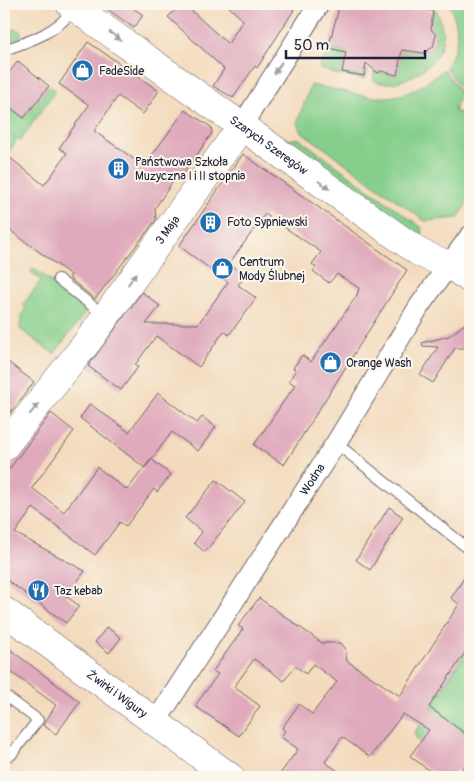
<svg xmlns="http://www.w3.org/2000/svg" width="474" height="781" font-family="Pangolin,sans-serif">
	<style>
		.green { fill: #85cf8b; stroke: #547863 }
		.building { fill: #dfaabc }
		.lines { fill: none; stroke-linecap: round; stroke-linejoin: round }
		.lane-casing { stroke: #6b6268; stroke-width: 12 }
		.street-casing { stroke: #6b6268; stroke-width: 22 }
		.secondary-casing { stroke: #6b6268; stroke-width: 29 }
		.lane { stroke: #fff; stroke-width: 10 }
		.street { stroke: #fff; stroke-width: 20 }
		.secondary { stroke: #fff; stroke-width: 28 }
		.oneway { fill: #9c9ca7 }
		.labels { text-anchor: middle; stroke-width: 4; stroke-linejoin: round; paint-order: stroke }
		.poi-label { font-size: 12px; fill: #22223b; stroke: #fbf7ec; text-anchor: start }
		.street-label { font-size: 12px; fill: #22223b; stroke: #fbf7ec }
	</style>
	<rect width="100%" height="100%" fill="#fbf7ec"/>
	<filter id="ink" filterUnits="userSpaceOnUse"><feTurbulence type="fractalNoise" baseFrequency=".02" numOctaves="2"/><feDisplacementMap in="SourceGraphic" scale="10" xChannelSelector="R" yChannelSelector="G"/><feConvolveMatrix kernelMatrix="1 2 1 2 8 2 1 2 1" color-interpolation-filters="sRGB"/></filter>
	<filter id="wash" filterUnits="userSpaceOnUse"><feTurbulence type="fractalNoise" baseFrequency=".0096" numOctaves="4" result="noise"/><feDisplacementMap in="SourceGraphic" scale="20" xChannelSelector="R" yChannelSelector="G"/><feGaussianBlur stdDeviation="1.12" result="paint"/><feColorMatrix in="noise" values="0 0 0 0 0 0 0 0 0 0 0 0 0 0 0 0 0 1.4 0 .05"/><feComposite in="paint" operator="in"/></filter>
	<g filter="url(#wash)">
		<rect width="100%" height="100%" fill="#f3dabc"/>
		<path class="green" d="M449 4H470V95L467 98 446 67C460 46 460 26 449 4Z
			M436 10C441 23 446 35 440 49 432 70 395 90 374 81V72L397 75 402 50 424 53 433 47 436 35 429 28 433 11Z
			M4 27 21 31V37L4 43Z
			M330 49 346 52 342 72 368 70 365 79 335 74 319 68Z
			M444 69 466 101 458 99 454 111 470 117V198L458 218 425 221 302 132 297 123 311 85C369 95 394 113 444 69Z
			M49 86 56 90 20 141 15 137V143L4 158V103L24 118Z
			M298 138 421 227 423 242 281 142Z
			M33 268 88 309 54 354 20 329 21 316 26 308 23 305 41 280 31 272Z
			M470 645V737L449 722 420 743 414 734Z"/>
		<g id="blocks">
			<path class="building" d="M100 4H127L143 15 134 28Z
				M181 4H184L228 44 243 20 226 4H286L294 10 257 68 255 66 233 98 213 86 224 69 168 17Z
				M340 4H392L433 11 431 29 436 35 433 47 424 53 402 50 397 75 381 71 378 73 366 63 364 76 342 72 346 52 328 48Z
				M88 42 159 91 143 114 118 96 94 131 144 166 185 110 211 127 212 133 180 179 176 177 155 208 156 220 95 299 69 278 71 275 4 226V153L44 185 54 172 67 153 59 148 89 105 59 84Z
				M18 61 49 86 24 118 4 103V79Z
				M243 154 407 270 284 465 254 445 295 385 289 381 296 370 293 368 302 355 311 362 357 295 359 288 337 274 329 283 313 271 316 267 312 264 321 252 265 214 229 264 245 276 238 285 256 298 229 335 224 331 199 367 156 336 135 365 138 367 121 390 88 366 142 292 160 306 146 324H198L228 282 179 246Z
				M470 320V324L465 333H470V348H455L433 383 420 375 438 347 423 346 422 343 449 336Z
				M4 359 34 382 4 421Z
				M158 393 197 423 202 417 216 427 198 451 172 432 145 468 80 418 90 404 129 432Z
				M51 413 74 431 32 488 64 512 97 467 127 490 151 459 171 475 157 492 154 489 126 526 120 522 95 555 33 508 15 533 85 571 66 596 79 606 66 623 4 578V476Z
				M216 480 245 502 205 552 194 543 202 532 185 518Z
				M389 507 403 517 370 570 356 560Z
				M470 569V645L429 707 470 737V758L460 772 456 770 450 777H438L410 756 429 730 403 714 370 757 342 737 325 762 347 777H278L298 749 281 737 285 731 282 728 299 704 312 714 337 682 313 664 306 674 295 666 284 681 254 659 234 687 260 706 239 736 195 706 218 674 213 671 243 629 238 626 259 598 322 643H341L345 648 347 661 400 696 459 604 451 598Z
				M107 627 121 638 109 653 95 642Z
				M4 645 80 702 56 734 43 725 56 705 4 667Z"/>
		</g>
	</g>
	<g filter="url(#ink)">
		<use href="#blocks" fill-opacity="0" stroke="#6b6268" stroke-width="1"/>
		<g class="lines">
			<defs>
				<path id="lane" d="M4 50C31 41 57 32 75 8
					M58 279 95 308
					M336 443 470 550
					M4 695 38 720 11 755"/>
				<g id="street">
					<path d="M241 127 319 4"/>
					<path id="s1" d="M155 723 336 443 420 305 470 236"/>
				</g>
				<g id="secondary">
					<path id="s2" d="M70 4 420 253 451 266 470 279"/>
					<path id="s3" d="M4 447 89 340 241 127"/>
					<path id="s4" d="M4 611 230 777"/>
				</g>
			</defs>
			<use href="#lane" class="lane-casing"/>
			<use href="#street" class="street-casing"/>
			<use href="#secondary" class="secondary-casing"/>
			<use href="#lane" class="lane"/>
			<use href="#street" class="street"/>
			<use href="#secondary" class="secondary"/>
		</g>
		<defs><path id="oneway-solid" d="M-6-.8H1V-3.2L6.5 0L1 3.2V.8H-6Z" transform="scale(1.25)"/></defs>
		<g class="oneway">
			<use href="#oneway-solid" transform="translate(115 36) rotate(36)"/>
			<use href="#oneway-solid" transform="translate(278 68) rotate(122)"/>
			<use href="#oneway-solid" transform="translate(324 185) rotate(35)"/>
			<use href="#oneway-solid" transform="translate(132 279) rotate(-55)"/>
			<use href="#oneway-solid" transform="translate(34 409) rotate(-51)"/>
		</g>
	</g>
	<defs>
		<symbol id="shop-disc" viewBox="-11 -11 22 22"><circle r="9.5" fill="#1f6fb2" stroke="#fbf7ec"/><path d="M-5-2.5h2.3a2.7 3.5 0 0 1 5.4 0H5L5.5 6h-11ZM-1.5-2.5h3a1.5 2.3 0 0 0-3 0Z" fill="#fff"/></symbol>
		<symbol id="building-disc" viewBox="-11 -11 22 22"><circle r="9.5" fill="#1f6fb2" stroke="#fbf7ec"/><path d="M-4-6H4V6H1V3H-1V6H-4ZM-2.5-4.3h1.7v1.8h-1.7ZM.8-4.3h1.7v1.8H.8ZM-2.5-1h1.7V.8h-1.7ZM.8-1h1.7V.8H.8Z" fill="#fff"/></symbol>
		<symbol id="restaurant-disc" viewBox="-11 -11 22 22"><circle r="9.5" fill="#1f6fb2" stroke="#fbf7ec"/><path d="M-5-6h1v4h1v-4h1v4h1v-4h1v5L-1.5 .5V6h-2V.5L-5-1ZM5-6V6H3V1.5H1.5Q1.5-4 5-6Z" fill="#fff"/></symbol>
	</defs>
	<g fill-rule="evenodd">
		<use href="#shop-disc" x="70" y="58" width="25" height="25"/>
		<use href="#building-disc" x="106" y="156" width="25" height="25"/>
		<use href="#building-disc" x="198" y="210" width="25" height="25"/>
		<use href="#shop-disc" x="210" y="256" width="25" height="25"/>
		<use href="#shop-disc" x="318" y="350" width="25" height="25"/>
		<use href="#restaurant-disc" x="26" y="578" width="25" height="25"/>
	</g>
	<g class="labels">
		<g class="poi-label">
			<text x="99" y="75">FadeSide</text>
			<text x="135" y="166">Państwowa Szkoła<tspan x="135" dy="14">Muzyczna I i II stopnia</tspan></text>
			<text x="227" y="226">Foto Sypniewski</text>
			<text x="239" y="266">Centrum<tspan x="239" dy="14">Mody Ślubnej</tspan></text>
			<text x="346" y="367">Orange Wash</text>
			<text x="54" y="595">Taz kebab</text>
		</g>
		<g class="street-label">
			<text dy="4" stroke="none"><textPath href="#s2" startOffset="244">Szarych Szeregów</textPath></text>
			<text dy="4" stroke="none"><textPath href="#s3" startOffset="272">3 Maja</textPath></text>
			<text dy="4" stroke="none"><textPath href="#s1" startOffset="290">Wodna</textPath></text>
			<text dy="4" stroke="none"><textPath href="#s4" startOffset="140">Żwirki i Wigury</textPath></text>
		</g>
	</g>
	<rect width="474" height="781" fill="none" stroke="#fbf7ec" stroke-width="20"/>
	<path d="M286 50v8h139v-8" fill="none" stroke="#22223b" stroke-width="2.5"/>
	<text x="294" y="50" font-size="15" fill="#22223b" stroke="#fbf7ec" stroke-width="4" paint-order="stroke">50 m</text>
</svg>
